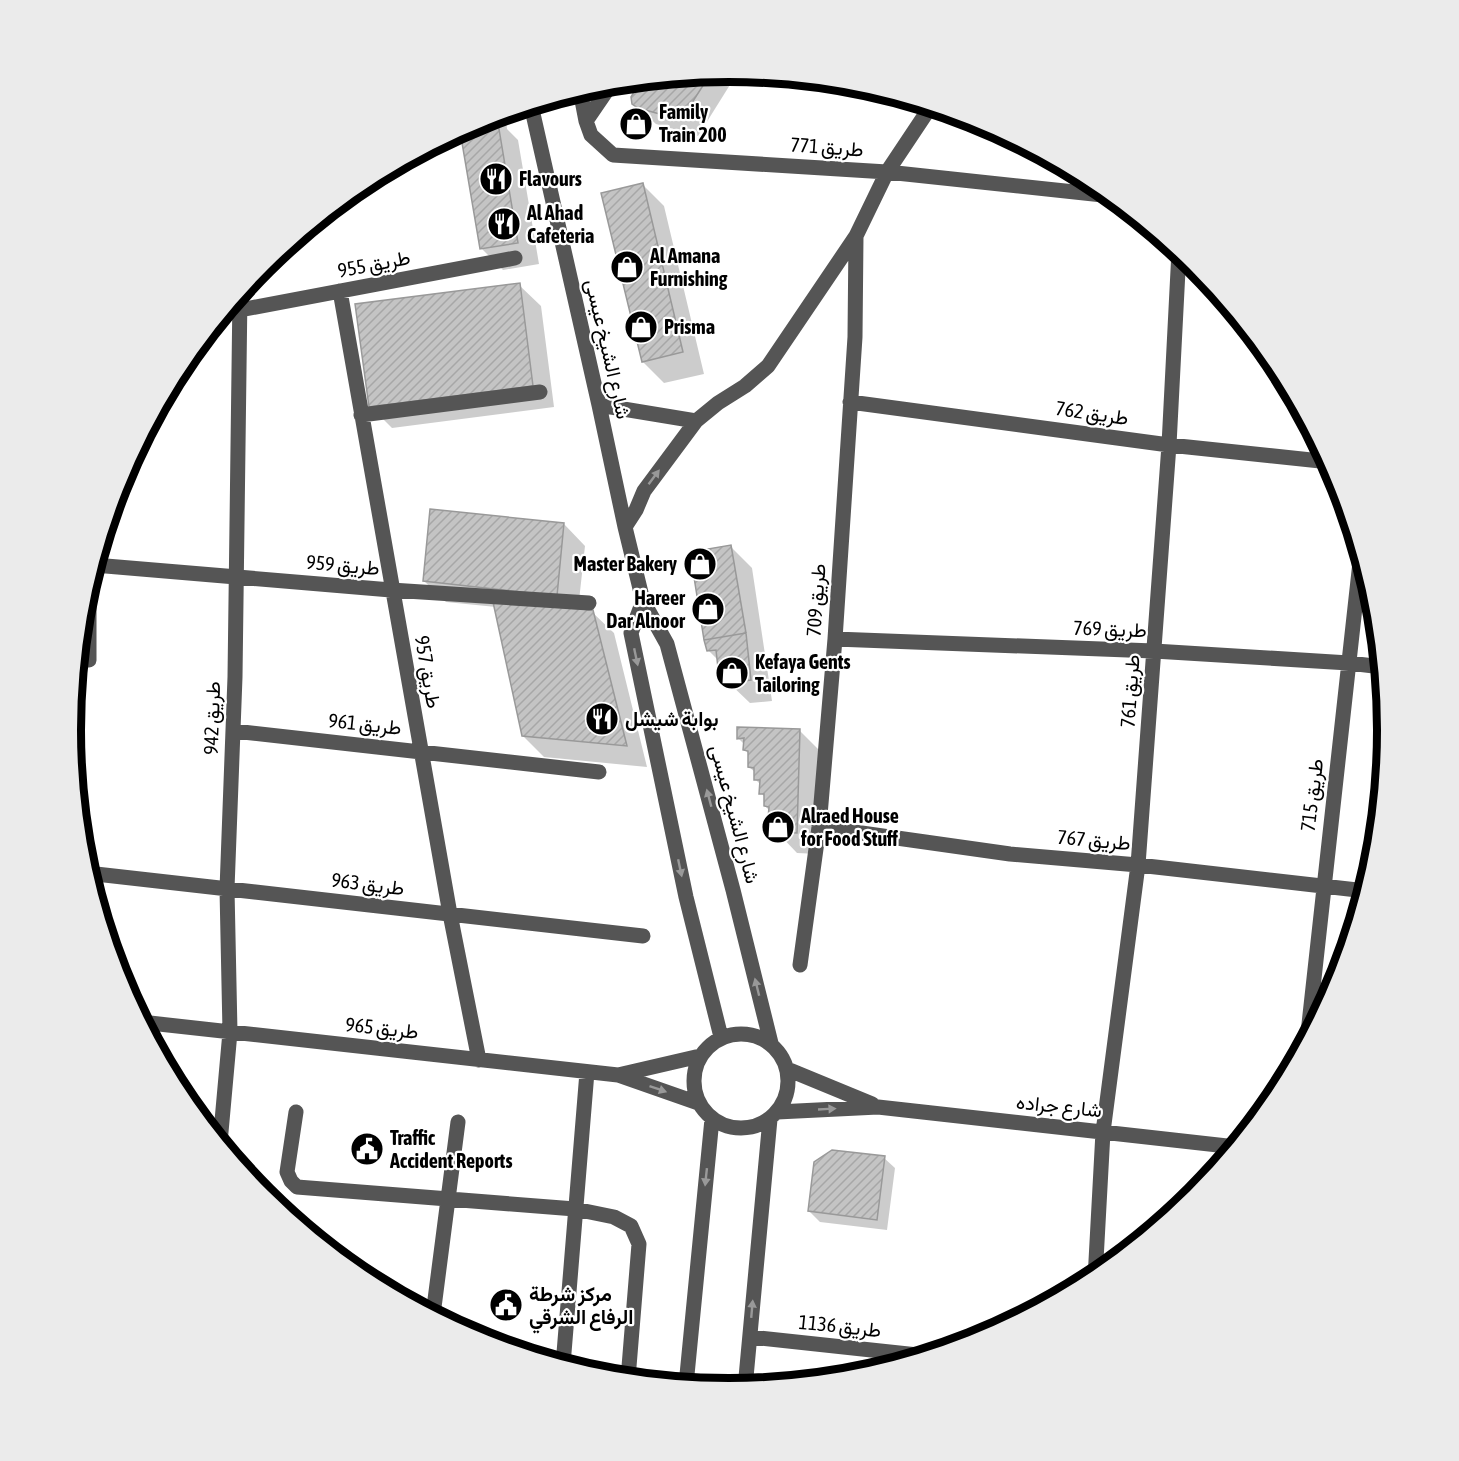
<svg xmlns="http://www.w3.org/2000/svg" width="1459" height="1461" font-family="'Asap Condensed',Vazirmatn,sans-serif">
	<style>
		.shadow { fill: #0003 }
		.building { fill: url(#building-hatch); stroke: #999; stroke-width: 1.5 }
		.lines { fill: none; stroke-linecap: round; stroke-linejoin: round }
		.minor { stroke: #555; stroke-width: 15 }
		.oneway { fill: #999 }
		.labels { text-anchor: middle; stroke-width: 4.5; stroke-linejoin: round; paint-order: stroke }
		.poi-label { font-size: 20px; font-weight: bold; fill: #000; stroke: #fff; text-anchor: start }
		.street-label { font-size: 20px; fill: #000; stroke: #fff }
		.rim { fill: none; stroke: #000; stroke-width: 8 }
	</style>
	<defs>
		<pattern id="building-hatch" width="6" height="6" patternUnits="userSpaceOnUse" patternTransform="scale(1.5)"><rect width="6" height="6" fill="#c4c4c4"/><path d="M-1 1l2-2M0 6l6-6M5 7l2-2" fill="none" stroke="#a7a7a7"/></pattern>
	</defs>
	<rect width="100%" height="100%" fill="#fff"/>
	<path class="shadow" d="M730 72H738L698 136 656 124 634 104 643 80Z
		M505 113 507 129 518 140 539 264 503 270 481 248 462 130 478 122Z
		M643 185 664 206 704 374 664 383 643 362Z
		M519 285 541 306 554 407 392 428 371 407Z
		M564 524 585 546 578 610 592 612 614 633 647 767 544 757 523 736 496 607 446 602 424 581Z
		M731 547 752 568 772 701 750 703 728 682V676L719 667 718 660 708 650Z
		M800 731 821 752 818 854 797 853 776 831V825L770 819V811L765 806 766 798 761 793V785L756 780V773L749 767 750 755 745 750V745L738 738Z
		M884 1158 895 1168 887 1230 820 1222 809 1211Z"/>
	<path class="building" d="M711 73 681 120 638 108 632 104 631 97 641 80Z
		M497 117 518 243 480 249 460 131 478 122Z
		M643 183 683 352 642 362 601 193Z
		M520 283 533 386 369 407 355 304Z
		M430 509 564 523 557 596 423 581Z
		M731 545 746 633 704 640 690 552Z
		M493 602 593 610 627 746 522 736Z
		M746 633 751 680 727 683 725 667 718 668 716 650 707 651 704 640Z
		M737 727 800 729 797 833 774 832V820L768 819 769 807 764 806V794H759L760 780H754V768L748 767V751L743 750 744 738 737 739Z
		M832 1150 885 1156 877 1220 808 1211 814 1162Z
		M787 1374 836 1379 786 1384Z"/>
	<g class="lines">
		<path class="minor" d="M580 90 586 121 591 135 613 155 887 172 1112 196
			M531 105 599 405 625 527 643 601 667 644 733 890 771 1043
			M586 121 612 83
			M340 291 450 914 479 1060
			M240 310 515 258
			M850 402 1169 445 1330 462
			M599 405 696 421
			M361 415 540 392
			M625 527 636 510 644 491 696 421 718 403 745 386 768 366 856 236 887 172 931 106
			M94 565 391 590 589 603
			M643 601 631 633 686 897 721 1037
			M835 639 1154 651 1349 663 1382 667
			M78 659 89 660V582
			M234 731 599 772
			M819 827 1010 854 1138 865 1366 891
			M87 873 643 936
			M800 965 819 827 835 639 855 337 856 236
			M141 1022 618 1075 698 1103
			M694 1081a47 47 0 1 1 94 0a47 47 0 1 1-94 0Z
			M1307 1042 1361 553
			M787 1069 872 1104
			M618 1075 700 1056
			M296 1112 287 1172 291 1181 297 1187 575 1209 614 1217 631 1226 639 1244 628 1379
			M777 1112 878 1107 1236 1147
			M220 1143 230 1032 227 889 235 677 240 293
			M1095 1279 1103 1132 1138 865 1169 445 1179 251
			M433 1315 458 1122
			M750 1337 927 1356
			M563 1365 587 1072
			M686 1385 712 1119
			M745 1388 770 1119"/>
	</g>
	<defs><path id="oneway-solid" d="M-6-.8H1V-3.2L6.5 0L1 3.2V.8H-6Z" transform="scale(1.5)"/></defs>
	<g class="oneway">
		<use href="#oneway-solid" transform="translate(654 477) rotate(-53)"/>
		<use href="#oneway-solid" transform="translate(636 657) rotate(78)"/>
		<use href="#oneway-solid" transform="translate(709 798) rotate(-105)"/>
		<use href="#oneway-solid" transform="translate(680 868) rotate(78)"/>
		<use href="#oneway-solid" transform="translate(757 987) rotate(-104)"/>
		<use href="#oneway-solid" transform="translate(658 1089) rotate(19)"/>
		<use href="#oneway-solid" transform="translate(827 1109) rotate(-3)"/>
		<use href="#oneway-solid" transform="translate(706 1177) rotate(96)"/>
		<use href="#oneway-solid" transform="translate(752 1309) rotate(-85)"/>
	</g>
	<defs>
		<symbol id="shop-disc" viewBox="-11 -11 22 22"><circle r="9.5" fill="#000" stroke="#fff"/><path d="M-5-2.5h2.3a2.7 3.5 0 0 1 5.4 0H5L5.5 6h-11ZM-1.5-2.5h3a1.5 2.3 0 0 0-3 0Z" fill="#fff"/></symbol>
		<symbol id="restaurant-disc" viewBox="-11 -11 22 22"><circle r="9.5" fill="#000" stroke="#fff"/><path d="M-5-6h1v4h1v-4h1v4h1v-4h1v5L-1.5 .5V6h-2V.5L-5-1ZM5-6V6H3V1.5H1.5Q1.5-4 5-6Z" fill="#fff"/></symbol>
		<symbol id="civic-disc" viewBox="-11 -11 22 22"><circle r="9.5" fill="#000" stroke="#fff"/><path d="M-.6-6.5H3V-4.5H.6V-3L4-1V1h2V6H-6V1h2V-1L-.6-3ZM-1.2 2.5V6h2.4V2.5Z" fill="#fff"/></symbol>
	</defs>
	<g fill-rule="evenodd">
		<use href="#shop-disc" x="617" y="105" width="38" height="38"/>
		<use href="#restaurant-disc" x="477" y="160" width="38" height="38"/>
		<use href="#restaurant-disc" x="485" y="205" width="38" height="38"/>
		<use href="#shop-disc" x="608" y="248" width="38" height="38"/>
		<use href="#shop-disc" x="622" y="308" width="38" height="38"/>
		<use href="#shop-disc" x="681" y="545" width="38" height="38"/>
		<use href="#shop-disc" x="689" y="590" width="38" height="38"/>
		<use href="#shop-disc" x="713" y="654" width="38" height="38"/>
		<use href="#restaurant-disc" x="583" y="700" width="38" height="38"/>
		<use href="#shop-disc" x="759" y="808" width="38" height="38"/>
		<use href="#civic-disc" x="348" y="1130" width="38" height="38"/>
		<use href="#civic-disc" x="487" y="1286" width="38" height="38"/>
	</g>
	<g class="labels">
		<g class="poi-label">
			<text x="659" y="119">Family<tspan x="659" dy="23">Train 200</tspan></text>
			<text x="519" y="186">Flavours</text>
			<text x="527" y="220">Al Ahad<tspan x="527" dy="23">Cafeteria</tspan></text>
			<text x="650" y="263">Al Amana<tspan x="650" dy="23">Furnishing</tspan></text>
			<text x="664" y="334">Prisma</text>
			<text x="677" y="571" text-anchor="end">Master Bakery</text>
			<text x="685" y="605" text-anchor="end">Hareer<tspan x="685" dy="23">Dar Alnoor</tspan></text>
			<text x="755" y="669">Kefaya Gents<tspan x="755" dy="23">Tailoring</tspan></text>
			<text x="625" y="726">بوابة شيشل</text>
			<text x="801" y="823">Alraed House<tspan x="801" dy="23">for Food Stuff</tspan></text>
			<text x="390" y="1145">Traffic<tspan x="390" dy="23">Accident Reports</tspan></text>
			<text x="529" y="1301">مركز شرطة<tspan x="529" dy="23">الرفاع الشرقي</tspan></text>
		</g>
		<g class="street-label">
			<text transform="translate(827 147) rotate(4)" y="7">طريق 771</text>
			<text transform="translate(374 264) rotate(-11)" y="7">طريق 955</text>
			<text transform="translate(608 349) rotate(77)" y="7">شارع الشيخ عيسى</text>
			<text transform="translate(1092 413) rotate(8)" y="7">طريق 762</text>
			<text transform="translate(343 565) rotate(5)" y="7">طريق 959</text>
			<text transform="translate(816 600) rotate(-86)" y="7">طريق 709</text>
			<text transform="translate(1110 629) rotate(2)" y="7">طريق 769</text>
			<text transform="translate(428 672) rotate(80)" y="7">طريق 957</text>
			<text transform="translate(1130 691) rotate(-86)" y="7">طريق 761</text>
			<text transform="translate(212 718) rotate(-88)" y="7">طريق 942</text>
			<text transform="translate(365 724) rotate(6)" y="7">طريق 961</text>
			<text transform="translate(1312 795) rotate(-83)" y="7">طريق 715</text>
			<text transform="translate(735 814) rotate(75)" y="7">شارع الشيخ عيسى</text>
			<text transform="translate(1094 840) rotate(5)" y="7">طريق 767</text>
			<text transform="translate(368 884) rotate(7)" y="7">طريق 963</text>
			<text transform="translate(382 1028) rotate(6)" y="7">طريق 965</text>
			<text transform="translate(1059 1106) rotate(6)" y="7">شارع جراده</text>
			<text transform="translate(840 1326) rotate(6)" y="7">طريق 1136</text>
		</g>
	</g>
	<path d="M0 0H1459V1461H0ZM81 730a648 648 0 1 1 1296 0a648 648 0 1 1-1296 0Z" fill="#ebebeb" fill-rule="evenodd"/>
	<path class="rim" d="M81 730a648 648 0 1 1 1296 0a648 648 0 1 1-1296 0Z"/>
</svg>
